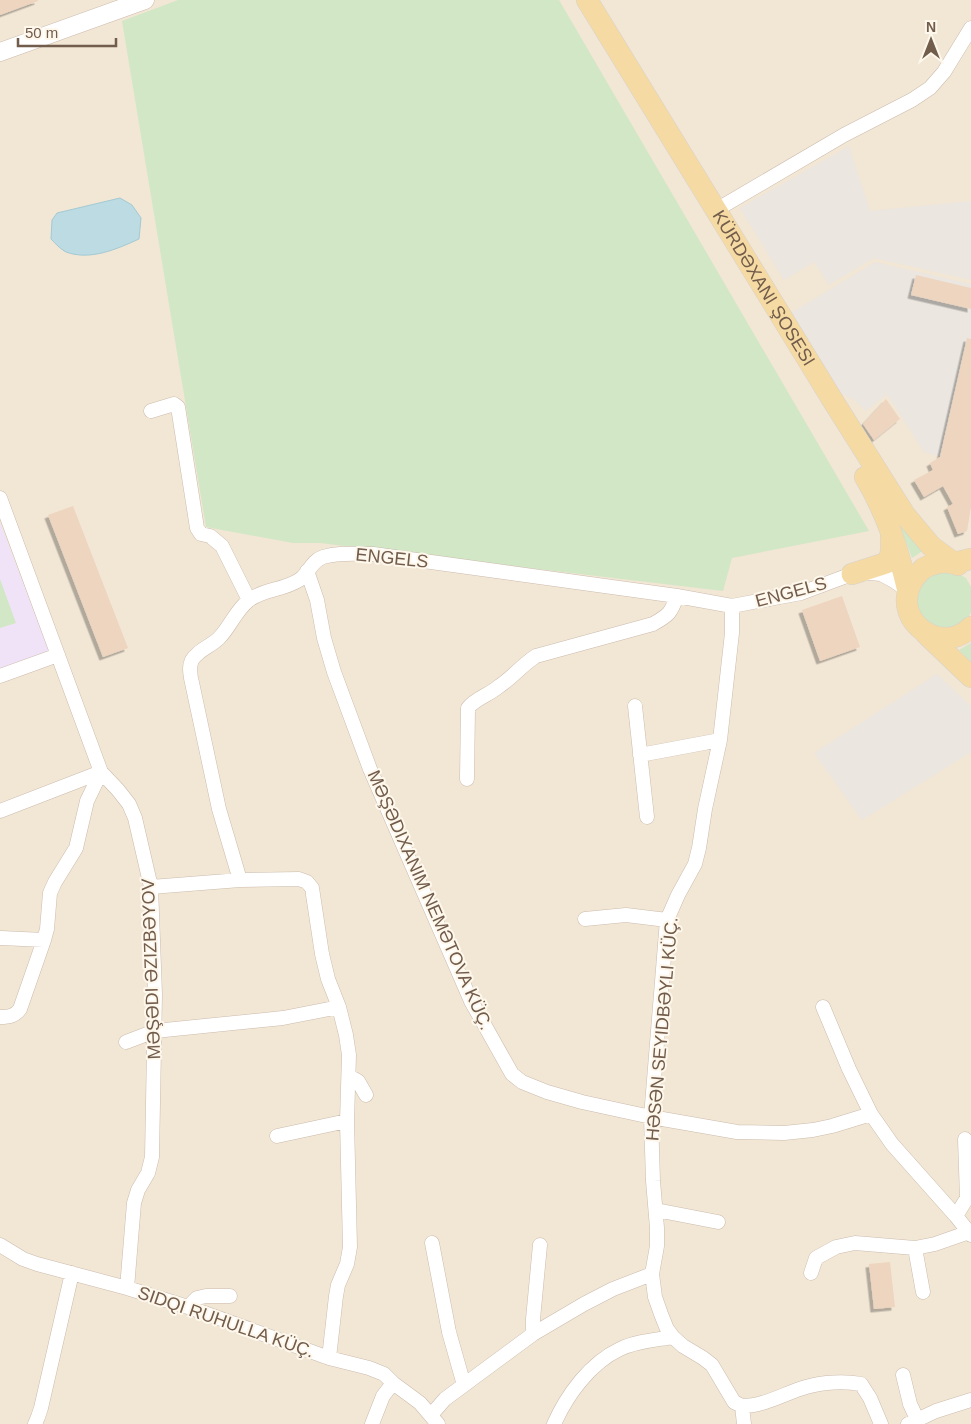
<svg xmlns="http://www.w3.org/2000/svg" width="971" height="1424" font-family="Helvetica,sans-serif">
	<style>
		.residential { fill: #f2e6d5 }
		.industrial { fill: #ebe6e0 }
		.education { fill: #f1e3f7 }
		.green { fill: #d1e7c5 }
		.water { fill: #bcdbe3; stroke: #a3cad4 }
		.building { fill: #eed5bf; filter: url(#shadow) }
		.lines { fill: none; stroke-linecap: round; stroke-linejoin: round }
		.minor-casing { stroke: #ccbcad; stroke-width: 15 }
		.tertiary-casing { stroke: #ccbcad; stroke-width: 19 }
		.primary-casing { stroke: #d8d1cd; stroke-width: 22 }
		.minor { stroke: #fff; stroke-width: 14 }
		.tertiary { stroke: #fff; stroke-width: 18 }
		.primary { stroke: #f5dba3; stroke-width: 21 }
		.labels { text-anchor: middle; stroke-width: 4; stroke-linejoin: round; paint-order: stroke }
		.street-label { font-size: 18px; fill: #725c4c; stroke: #fef8ec }
	</style>
	<defs>
		<filter id="shadow"><feDropShadow dx="-3.5" dy="3.5" stdDeviation="0" flood-color="#0004"/></filter>
	</defs>
	<rect width="100%" height="100%" fill="#fbf4e6"/>
	<path class="residential" d="M0 0H971V1424H0Z"/>
	<path class="industrial" d="M849 146 870 211 971 201V280L874 258 829 285 814 262 784 280 740 208Z
		M875 262 971 284V466L924 452 887 394 866 411 854 400 835 390 791 313Z
		M937 674 971 706V752L862 820 814 753Z"/>
	<path class="education" d="M0 522 49 651 0 669Z"/>
	<path class="green" d="M178 0H559L869 531 732 558 723 591 320 543H293L206 527 122 21Z
		M894 510 924 550 912 558Z
		M939 571H953L966 578 971 587V612L969 617 958 626 944 629 931 625 920 616 916 602 918 588 926 577Z
		M0 579 16 623 0 628Z
		M971 643V662L959 650Z"/>
	<path class="water" d="M120 198 132 205 141 218 139 239C117 249 90 261 66 252 60 249 55 243 51 239L52 220 57 213Z"/>
	<path class="building" d="M0 0H38V1L0 15Z
		M916 275 971 288V309L911 295Z
		M967 338 971 339V507L967 531 958 534 947 507 953 504 943 486 924 497 914 480 933 470 930 463 940 457Z
		M886 399 900 419 874 440 863 424Z
		M73 506 128 648 103 657 48 515Z
		M842 596 860 647 820 661 802 610Z
		M890 1262 895 1307 874 1309 869 1264Z"/>
	<g class="lines">
		<defs>
			<path id="minor" d="M716 210 844 135 912 100 930 88 944 72 971 28
				M151 411 174 404 178 407 197 528 201 534 210 536 222 546 249 600
				M0 498 101 772 118 790 129 804 135 818 151 887 155 994 152 1157 148 1173 138 1190 134 1203 127 1288
				M307 571 317 600 324 638 334 672 370 769 471 1001 512 1074 522 1082 547 1092 582 1102 651 1117 737 1132 784 1133 813 1130 832 1126 871 1114
				M732 606V633L720 740 705 809 699 848 695 864 678 895 667 920 651 1117 653 1181 657 1228V1246L652 1274 655 1297 661 1314 667 1329 673 1337 683 1346 703 1358 712 1365 734 1402 742 1406 744 1424
				M0 676 58 655
				M635 706 647 817
				M640 755 720 740
				M467 779 468 708C476 698 489 695 498 687 512 678 522 665 536 656L653 624C669 615 671 613 677 596
				M0 811 101 772
				M240 880 219 809 191 678C190 672 189 666 192 660 199 649 210 647 219 638 230 627 236 610 249 600 264 589 284 590 299 580 309 574 311 561 323 557 339 552 356 554 373 554L677 596 732 606 801 593 852 574 870 573 881 574 894 581 908 591
				M151 887 240 880 299 879 307 882 312 888 322 954 328 979 339 1007 346 1035 349 1055 347 1121 350 1247 347 1264 338 1285 336 1296 329 1358
				M585 919 626 915 667 920
				M1 938 44 940
				M823 1007 849 1069 871 1114 892 1144 956 1216 971 1235
				M0 1017C9 1017 15 1016 20 1009L44 940 47 929 50 893 55 882 76 848 87 801 101 772
				M126 1042 155 1031 283 1018 339 1007
				M349 1076 358 1081 366 1095
				M277 1136 347 1121
				M656 1210 718 1222
				M956 1216 967 1198 965 1139
				M432 1243 449 1332 464 1385
				M0 1245 23 1259 37 1264 127 1288 188 1307 329 1358 369 1368 384 1374 393 1383 420 1403 438 1424
				M915 1248 923 1292
				M811 1273 816 1258 836 1247 855 1243 915 1248 935 1244 969 1232
				M188 1307 197 1298 206 1296H230
				M533 1334V1319L540 1245
				M903 1375 910 1404 917 1419
				M742 1406C765 1406 785 1393 806 1387 823 1382 845 1381 861 1384L870 1398 881 1424
				M431 1415 445 1399 533 1334 584 1304 613 1289 652 1274
				M35 1424 38 1417 41 1408 72 1273
				M372 1424 383 1396 393 1383
				M554 1424C567 1395 590 1363 620 1349 637 1341 656 1340 673 1337
				M908 1424 936 1411 971 1400"/>
			<path id="tertiary" d="M0 52 145 0"/>
			<g id="primary">
				<path id="s1" d="M587 0 835 404 905 515 931 546 954 563 971 559"/>
				<path d="M865 477C887 514 898 549 908 591"/>
				<path d="M958 565C947 560 934 563 924 568 918 573 913 578 910 586 894 623 943 656 971 627"/>
				<path d="M852 574 886 563C893 555 891 546 891 536"/>
				<path d="M926 634 971 677"/>
			</g>
		</defs>
		<use href="#minor" class="minor-casing"/>
		<use href="#tertiary" class="tertiary-casing"/>
		<use href="#primary" class="primary-casing"/>
		<use href="#minor" class="minor"/>
		<use href="#tertiary" class="tertiary"/>
		<use href="#primary" class="primary"/>
	</g>
	<g class="labels">
		<g class="street-label">
			<text dy="6" stroke="none"><textPath href="#s1" startOffset="338">KÜRDƏXANI ŞOSESI</textPath></text>
			<text transform="translate(392 558) rotate(6)" y="6">ENGELS</text>
			<text transform="translate(791 592) rotate(-15)" y="6">ENGELS</text>
			<text transform="translate(430 900) rotate(66)" y="6">MƏŞƏDIXANIM NEMƏTOVA KÜÇ.</text>
			<text transform="translate(151 969) rotate(-92)" y="6">MƏŞƏDI ƏZIZBƏYOV</text>
			<text transform="translate(662 1029) rotate(-85)" y="6">HƏSƏN SEYIDBƏYLI KÜÇ.</text>
			<text transform="translate(226 1322) rotate(19)" y="6">SIDQI RUHULLA KÜÇ.</text>
		</g>
	</g>
	<g transform="translate(931 40)" stroke="#fef8ec" stroke-width="4" paint-order="stroke">
	<path d="M0-4L9 19L0 12L-9 19Z" fill="#725c4c"/>
	<text y="-8" font-size="14" font-weight="bold" text-anchor="middle" fill="#725c4c">N</text>
	</g>
	<path d="M18 38v8h98v-8" fill="none" stroke="#725c4c" stroke-width="2.5"/>
	<text x="25" y="38" font-size="15" fill="#725c4c" stroke="#fef8ec" stroke-width="4" paint-order="stroke">50 m</text>
</svg>
